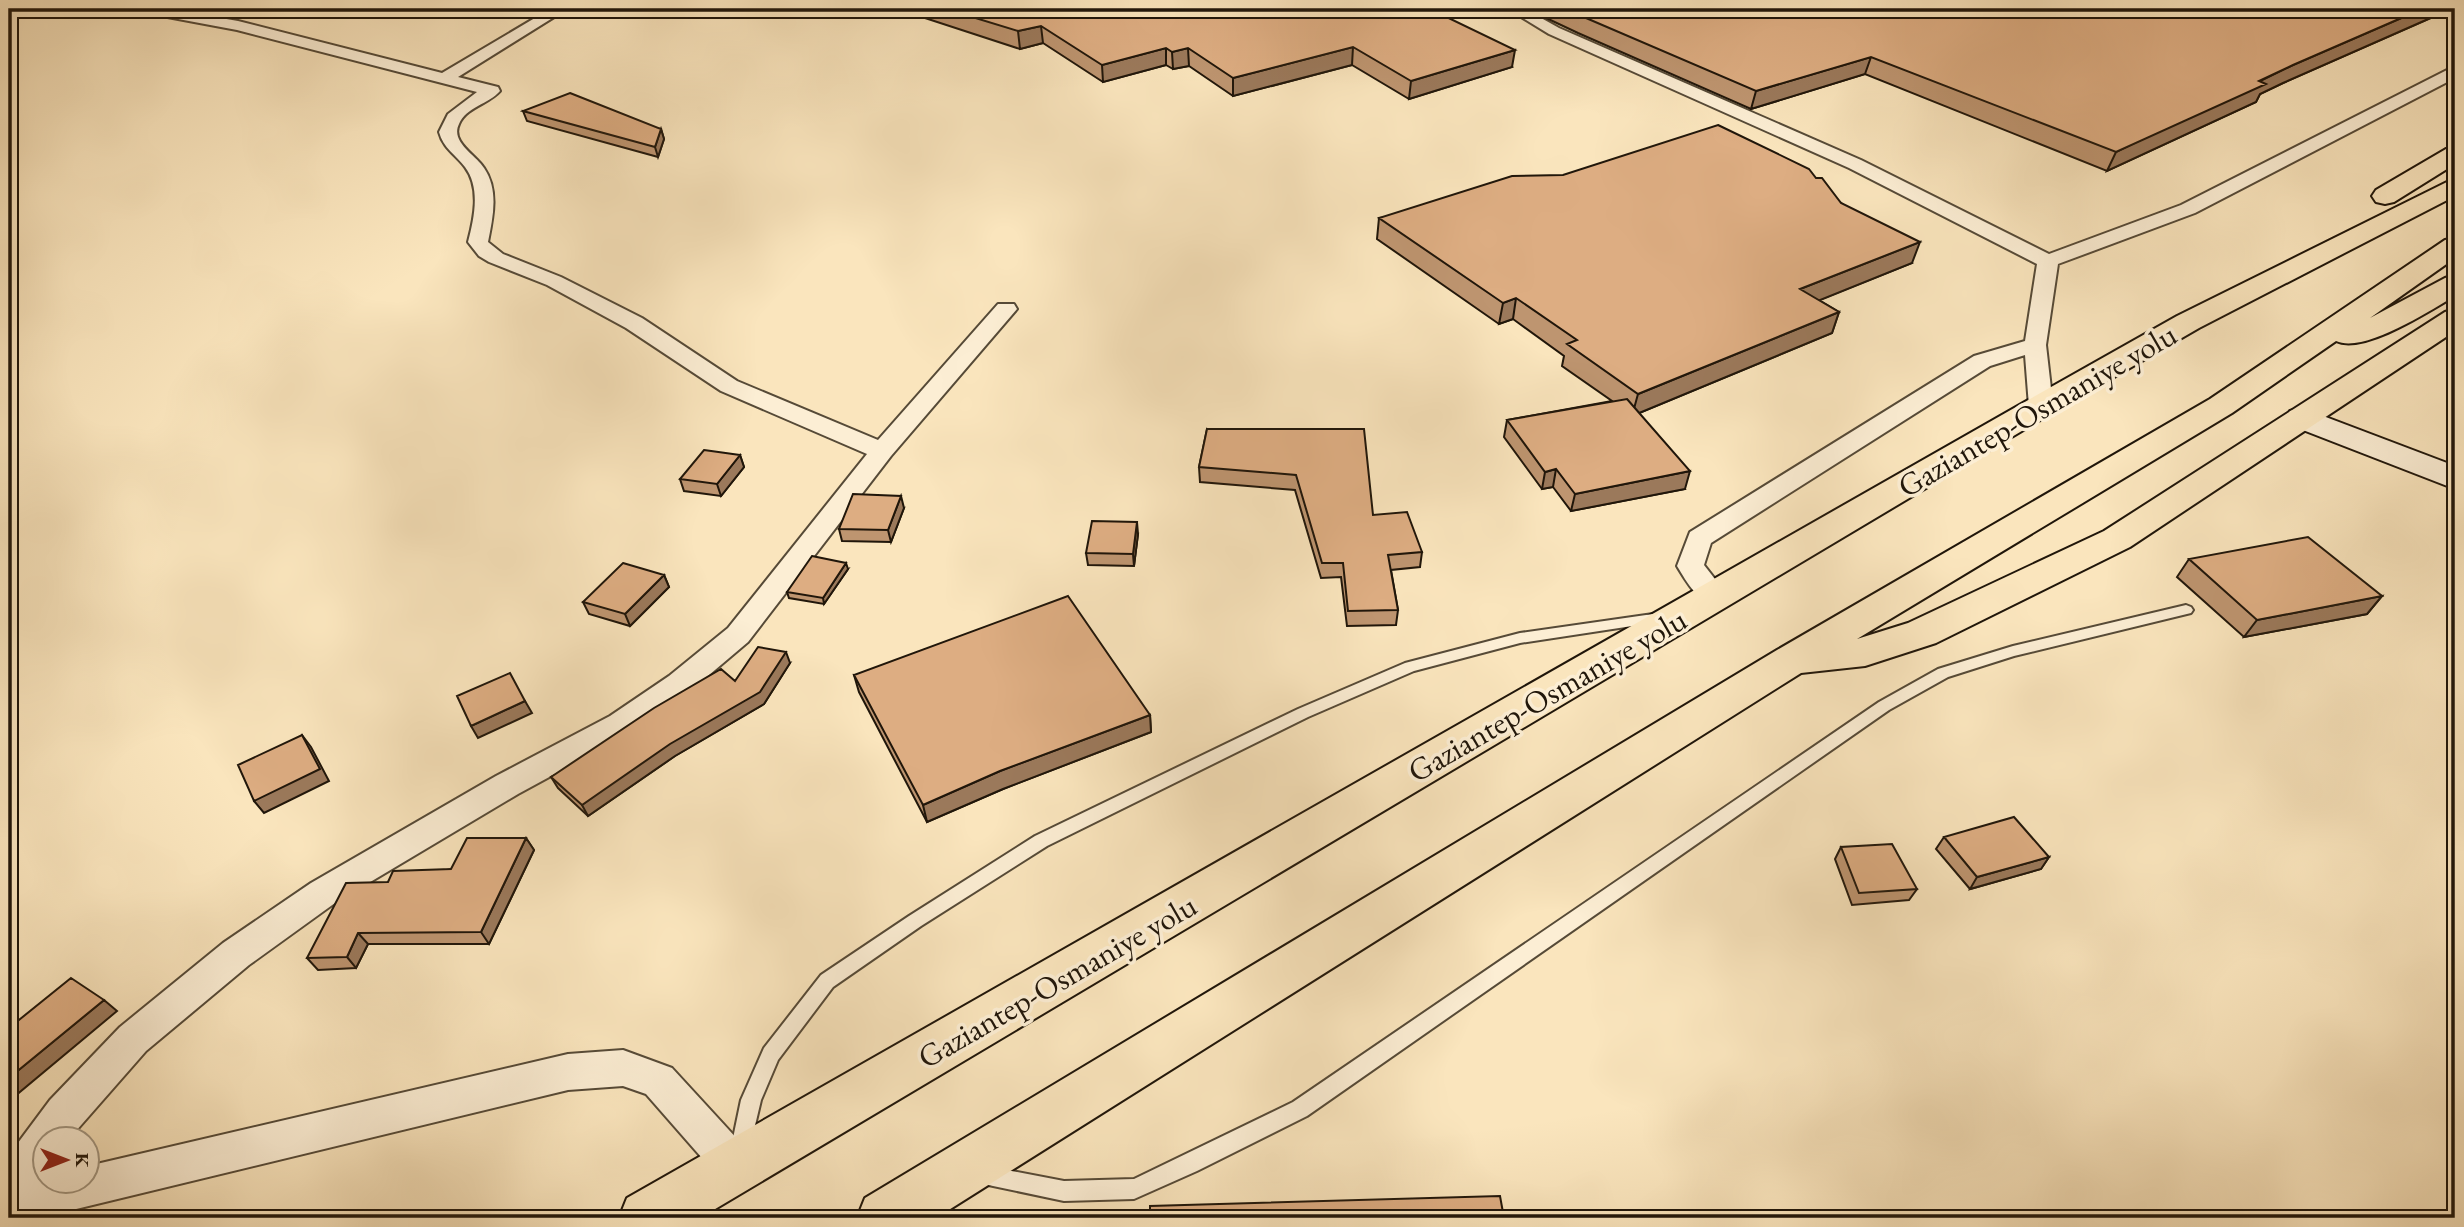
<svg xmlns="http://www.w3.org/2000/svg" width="2464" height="1227" font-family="'EB Garamond',serif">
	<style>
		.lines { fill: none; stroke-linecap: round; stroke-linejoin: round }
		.lane-casing { stroke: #564a37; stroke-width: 4 }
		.street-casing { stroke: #564a37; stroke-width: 4 }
		.secondary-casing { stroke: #20160a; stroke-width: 4 }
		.highway-casing { stroke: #20160a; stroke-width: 4 }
		.lane { fill: #fceed4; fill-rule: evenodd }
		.street { fill: #fceed4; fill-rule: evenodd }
		.secondary { fill: #fceed4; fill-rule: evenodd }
		.highway { fill: #fae5bd; fill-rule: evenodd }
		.wall { fill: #be9570; stroke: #20160a; stroke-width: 2 }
		.shaded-wall { fill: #9b795b; stroke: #20160a; stroke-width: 2 }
		.building { fill: #ddad82; stroke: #20160a; stroke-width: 2 }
		.labels { text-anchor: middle; stroke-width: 7; stroke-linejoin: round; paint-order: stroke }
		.street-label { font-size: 32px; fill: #20160a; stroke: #fceed4 }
	</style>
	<rect width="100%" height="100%" fill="#fae5bd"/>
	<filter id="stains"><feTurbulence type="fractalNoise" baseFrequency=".00286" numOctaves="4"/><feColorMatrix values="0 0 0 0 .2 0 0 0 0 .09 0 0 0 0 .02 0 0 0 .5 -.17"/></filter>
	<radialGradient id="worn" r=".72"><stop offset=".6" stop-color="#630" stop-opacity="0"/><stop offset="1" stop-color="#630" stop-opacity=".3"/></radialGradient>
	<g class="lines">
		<defs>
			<path id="lane" d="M2186 605 2191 607 2193 610 2191 613 2014 656 1948 677 1889 710 1307 1116 1197 1171 1134 1199 1064 1201 974 1182 971 1175 974 1168 981 1165 1064 1181 1134 1179 1293 1102 1879 702 1938 669 2013 646Z
				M1660 613 1665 615 1667 618 1665 621 1520 643 1414 671 1308 717 1047 846 921 926 833 987 778 1060 761 1100 748 1155 741 1158 734 1155 731 1148 741 1100 764 1048 821 975 909 916 1035 836 1298 709 1405 663 1520 633Z"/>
			<path id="street" d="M139 9H169L238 21 442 73 550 9H567L458 77 498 87 500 91C489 104 466 107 459 124 450 142 476 155 484 168 499 190 493 217 488 242L503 254 561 277 642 318 737 381 878 440 998 304H1014L1017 309 891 456 748 642 689 692 632 732 518 794 335 903 249 965 146 1051 68 1140H46V1171L41 1177 46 1176V1182H88V1166L568 1054 623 1050 672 1068 751 1154 757 1168 751 1182 737 1188 723 1182 646 1094 623 1086 568 1090 39 1218H9V1155L50 1100 120 1027 223 943 311 883 496 776 610 716 669 676 728 628 867 454 721 391 626 328 547 285 489 262 479 256 468 242C474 219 481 188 465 167 456 155 443 148 439 132L448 114 477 92 237 30 146 13Z
				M1508 9H1525L1559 28 1861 160 2049 254 2181 205 2449 69 2455 67V78L2195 213 2058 264 2046 345 2053 406 2049 411H2033L2029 406 2025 355 1990 366 1711 543 1704 565 1729 597 1725 604C1702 610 1688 584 1677 566L1690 532 1974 356 2025 341 2037 264 1849 168 1549 34Z"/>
			<path id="secondary" d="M2302 408 2455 466V489L2290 425 2286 418 2290 411Z"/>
			<path id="highway" d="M2455 147V164L2394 202 2385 204 2376 202 2372 196 2376 190 2446 149Z
				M2455 178V196L2199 328 2052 413 700 1218H619L627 1198 2030 399 2177 316Z
				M2455 238V258L2370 318 2445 278 2455 275V296C2429 311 2364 354 2336 341L2232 413 1857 639 1908 623 2104 531 2445 312 2455 309V331L2130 547 1936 643 1865 666 1801 673 936 1218H857L865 1198 1777 650 2210 399 2445 240Z"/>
		</defs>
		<use href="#lane" class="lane-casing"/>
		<use href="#street" class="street-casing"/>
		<use href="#secondary" class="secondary-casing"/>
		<use href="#highway" class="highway-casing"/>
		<use href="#lane" class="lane"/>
		<use href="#street" class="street"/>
		<use href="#secondary" class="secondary"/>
		<use href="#highway" class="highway"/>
	</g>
	<path class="wall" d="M836 9H1433V10L1512 67 1409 99 1352 65 1233 96 1189 66 1173 69 1166 65 1103 82 1043 43 1020 49 925 18 836 11Z
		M1527 9H2451L2283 83 2260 94 2256 102 2107 171 1865 74 1751 109 1578 33Z
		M523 111 661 129 664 139 658 157 527 121Z
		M1816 178 1841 203 1912 263 1819 300 1839 312 1832 333 1639 413 1685 489 1571 511 1553 487 1542 489 1504 437 1507 420 1612 401 1562 366 1564 356 1513 319 1499 324 1377 239 1379 218Z
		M1207 429 1373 515 1422 552 1420 567 1391 570 1398 610 1396 625 1347 626 1341 577 1321 578 1295 490 1200 482 1199 467Z
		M740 455 744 467 721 496 684 491 680 479Z
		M904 508 891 542 842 541 839 529Z
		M1138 534 1134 566 1088 565 1086 553Z
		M2189 559 2382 596 2367 614 2244 637 2177 577Z
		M848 569 824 604 789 598 787 592Z
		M664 575 669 587 630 626 589 614 583 602Z
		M790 663 764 704 675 756 588 816 558 788 551 777 735 681Z
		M854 675 1150 715 1151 732 1003 789 927 822 859 692Z
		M1944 837 2049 857 2041 869 1970 889 1936 849Z
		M526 838 534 850 489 944H368L356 968 318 970 307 958 388 882 451 869Z
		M1841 847 1917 889 1909 900 1852 905 1835 859Z"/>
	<path class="shaded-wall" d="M2422 9H2451L2283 83 2260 94 2256 102 2107 171 2116 152 2293 65Z
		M1041 26 1043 43 1020 49 1018 31Z
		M1353 47 1352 65 1233 96V78Z
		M1166 48V65L1103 82 1102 65Z
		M1188 48 1189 66 1173 69 1172 52Z
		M1515 50 1512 67 1409 99 1411 81Z
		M1871 57 1865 74 1751 109 1756 91Z
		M661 129 664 139 658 157 655 147Z
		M1920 242 1912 263 1793 311 1800 289Z
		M1516 298 1513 319 1499 324 1503 303Z
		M1839 312 1832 333 1632 416 1638 394Z
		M740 455 744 467 721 496 717 484Z
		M1556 469 1553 487 1542 489 1545 472Z
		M1690 471 1685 489 1571 511 1575 494Z
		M901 496 904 508 891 542 888 530Z
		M1137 522 1138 534 1134 566 1133 554Z
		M846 563 848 569 824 604 823 598Z
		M664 575 669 587 630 626 625 614Z
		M2382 596 2367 614 2244 637 2257 620Z
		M786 652 790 663 764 704 675 756 588 816 582 805Z
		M525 701 532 713 478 738 471 726Z
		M1150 715 1151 732 1003 789 927 822 923 805 1000 771Z
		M302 735 311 747 329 781 264 813 254 801Z
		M526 838 534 850 489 944 481 932Z
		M2049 857 2041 869 1970 889 1977 877Z
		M358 933 368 944 356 968 347 957Z
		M104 1000 117 1011 9 1101V1078Z"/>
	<path class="building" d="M946 9H1430L1515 50 1411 81 1353 47 1233 78 1188 48 1172 52 1166 48 1102 65 1041 26 1018 31Z
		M1565 9H2422L2293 65 2259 81 2266 84 2116 152 1871 57 1756 91Z
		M570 93 661 129 655 147 523 111Z
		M1718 125 1809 169 1816 178H1822L1841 203 1920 242 1800 289 1839 312 1638 394 1567 344 1577 340 1516 298 1503 303 1379 218 1512 176 1563 175Z
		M1627 399 1690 471 1575 494 1556 469 1545 472 1507 420Z
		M1207 429H1364L1373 515 1407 512 1422 552 1388 555 1398 610 1348 611 1343 563H1322L1296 475 1199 467Z
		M704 450 740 455 717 484 680 479Z
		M853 494 901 496 888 530 839 529Z
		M1092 521 1137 522 1133 554 1086 553Z
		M2308 537 2382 596 2257 620 2189 559Z
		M812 556 846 563 823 598 787 592Z
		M623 563 664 575 625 614 583 602Z
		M1068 596 1150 715 1000 771 923 805 854 675Z
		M758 647 786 652 760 692 670 744 582 805 551 777 654 708 721 669 735 681Z
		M510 673 525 701 471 726 457 696Z
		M302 735 320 769 254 801 238 765Z
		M2014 817 2049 857 1977 877 1944 837Z
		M467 838H526L481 932 358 933 347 957 307 958 346 883 388 882 393 871 451 869Z
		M1892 844 1917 889 1859 893 1841 847Z
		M71 978 104 1000 9 1078V1028Z
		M1500 1196 1504 1218H1150V1206Z"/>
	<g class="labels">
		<g class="street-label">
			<text transform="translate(2037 410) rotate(-30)" y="11">Gaziantep-Osmaniye yolu</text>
			<text transform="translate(1547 695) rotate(-30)" y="11">Gaziantep-Osmaniye yolu</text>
			<text transform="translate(1057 981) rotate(-30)" y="11">Gaziantep-Osmaniye yolu</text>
		</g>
	</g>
	<rect width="2464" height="1227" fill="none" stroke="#fae5bd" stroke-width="35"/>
	<rect x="10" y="10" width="2443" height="1206" fill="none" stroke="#20160a" stroke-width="3.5"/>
	<rect x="18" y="18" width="2429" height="1192" fill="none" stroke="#20160a" stroke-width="2"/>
	<g transform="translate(66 1160) rotate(90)"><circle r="33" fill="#fceed4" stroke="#a49883" stroke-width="2"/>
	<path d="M0-5L12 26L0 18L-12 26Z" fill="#8f2418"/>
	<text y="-10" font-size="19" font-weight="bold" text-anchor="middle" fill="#20160a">K</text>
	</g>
	<rect width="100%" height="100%" filter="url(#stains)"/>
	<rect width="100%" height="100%" fill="url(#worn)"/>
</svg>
